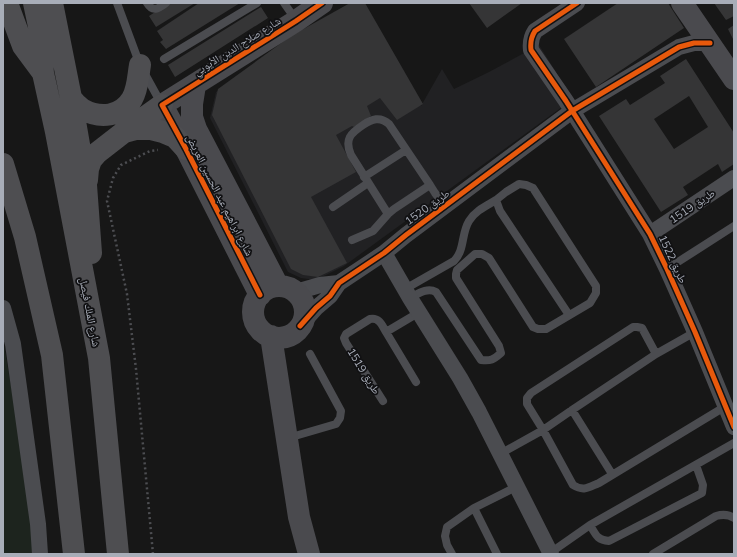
<svg xmlns="http://www.w3.org/2000/svg" width="737" height="557" font-family="Mulish,'Noto Naskh Arabic',sans-serif">
	<style>
		.built { fill: #212123 }
		.green { fill: #1d241e }
		.building { fill: #353536; fill-rule: evenodd }
		.lines { fill: none; stroke-linecap: round; stroke-linejoin: round }
		.path { stroke: #4d4e52; stroke-width: 2.5; stroke-dasharray: 2 3; stroke-linecap: butt }
		.lane { stroke: #4b4c50; stroke-width: 8 }
		.street { stroke: #4b4c50; stroke-width: 16 }
		.secondary { stroke: #4a4a4e; stroke-width: 22 }
		.highway { stroke: #4e4e51; stroke-width: 22 }
		.cycleway-casing { stroke: #111113; stroke-width: 8 }
		.cycleway { stroke: #e8590c; stroke-width: 5 }
		.labels { text-anchor: middle; stroke-width: 3.5; stroke-linejoin: round; paint-order: stroke }
		.street-label { font-size: 11px; fill: #a8adb8; stroke: #111113 }
	</style>
	<rect width="100%" height="100%" fill="#171717"/>
	<path class="built" d="M354 3H361L421 106 442 69 454 89 489 72 539 45 573 99 344 266 316 280 301 278 288 272 210 118 216 92Z"/>
	<path class="green" d="M3 340 31 500 36 554H3Z"/>
	<path class="building" d="M169 3H195L156 27 149 16Z
		M199 3H240L166 49 160 42 163 40 157 31Z
		M350 3H365L423 104 397 120 380 98 367 106 371 116 354 127 352 126 336 135 356 172 311 197 347 263 318 277 303 275 291 269 212 115 218 89 291 36Z
		M469 3H522L487 28Z
		M618 3H668L684 28 596 87 564 39Z
		M714 3H734V16L726 20Z
		M261 7 268 18 175 77 168 65Z
		M734 25V41L728 29Z
		M686 59 734 133V164L722 172 718 164 683 187 688 195 661 212 599 116 626 99 630 105 665 83 660 76ZM689 96 708 127 674 149 654 119Z"/>
	<g class="lines">
		<path class="path" d="M153 554 136 369 127 294 107 201 113 178 121 165 150 151 158 150"/>
		<path class="lane" d="M117 3 140 65 162 105
			M147 3C153 13 159 8 166 3
			M284 3 296 20
			M164 59 257 3
			M364 177 406 150
			M430 185 394 209 388 214 351 155C344 139 351 133 363 125 372 119 380 116 389 124L430 185 435 193 445 206
			M333 207 368 183
			M352 240 373 231 388 214
			M667 269 734 226
			M405 289 454 261C465 250 461 234 469 221 475 211 486 206 496 200
			M410 298C418 294 427 287 436 292L481 360C491 361 493 360 501 353L499 346 456 278V274L457 270 475 254H482L489 258 533 327 538 329H546L590 303 596 293V286L533 188 526 185 519 184 506 192 496 200 500 211 569 315
			M386 332 416 382
			M695 332 656 354 642 328 637 327H633L531 393 527 398V404L543 430 573 485C584 492 589 487 599 483L726 406
			M383 401 346 343 344 338 346 334 370 319C379 317 382 325 386 332L418 313
			M572 410 612 474
			M288 438 336 424 340 418 341 411 310 354
			M500 454 543 430 572 410 656 354
			M474 508 497 554
			M590 525C596 535 597 540 609 541L702 493 703 485 696 465
			M550 553 590 525 734 443
			M452 554 447 545 445 536 447 527 474 508 516 487
			M653 554 716 516C723 514 728 514 734 518"/>
		<path class="street" d="M577 3 535 31C531 37 530 42 531 50L566 101 650 234 667 269 695 332 734 427
			M650 234 734 178
			M384 253 410 298 460 378 479 412 551 554
			M296 292 320 285 339 283
			M3 308 13 344 38 524 40 554
			M300 326 316 308 330 296 339 283 384 253 406 235 572 111 679 47 694 43H710"/>
		<path class="secondary" d="M682 3 734 79
			M195 85 192 104V117L196 129 278 286
			M253 312a26 26 0 1 1 52 0a26 26 0 1 1-52 0Z
			M260 295 186 149 162 105 296 21 322 3
			M271 336 299 517 309 554"/>
		<path class="highway" d="M7 3 23 46 43 73
			M34 3 40 31 43 73 56 132 99 358 118 554
			M52 3 71 98 86 185 91 253
			M71 98C74 102 78 106 82 109 100 119 121 117 132 99 138 89 138 76 140 65
			M125 132 136 129H151L163 132 175 137 186 149
			M3 164 25 237 52 355 74 554
			M87 180 88 169 91 160 97 153 124 132 162 105"/>
		<defs>
			<path id="cycleway" d="M577 3 535 31C531 37 530 42 531 50L566 101 650 234 667 269 695 332 734 427
				M260 295 186 149 162 105 296 21 322 3
				M300 326 316 308 330 296 339 283 384 253 406 235 572 111 679 47 694 43H710"/>
		</defs>
		<use href="#cycleway" class="cycleway-casing"/>
		<use href="#cycleway" class="cycleway"/>
	</g>
	<g class="labels">
		<g class="street-label">
			<text transform="translate(237 46) rotate(-32)" y="4">شارع صلاح الدين الأيوبي</text>
			<text transform="translate(220 195) rotate(63)" y="4">شارع ابراهيم عبد الحسين العريض</text>
			<text transform="translate(692 206) rotate(-34)" y="4">طريق 1519</text>
			<text transform="translate(427 207) rotate(-36)" y="4">طريق 1520</text>
			<text transform="translate(673 259) rotate(65)" y="4">طريق 1522</text>
			<text transform="translate(90 312) rotate(79)" y="4">شارع الملك فيصل</text>
			<text transform="translate(364 371) rotate(58)" y="4">طريق 1519</text>
		</g>
	</g>
	<rect width="737" height="557" fill="none" stroke="#a8adb8" stroke-width="8"/>
</svg>
